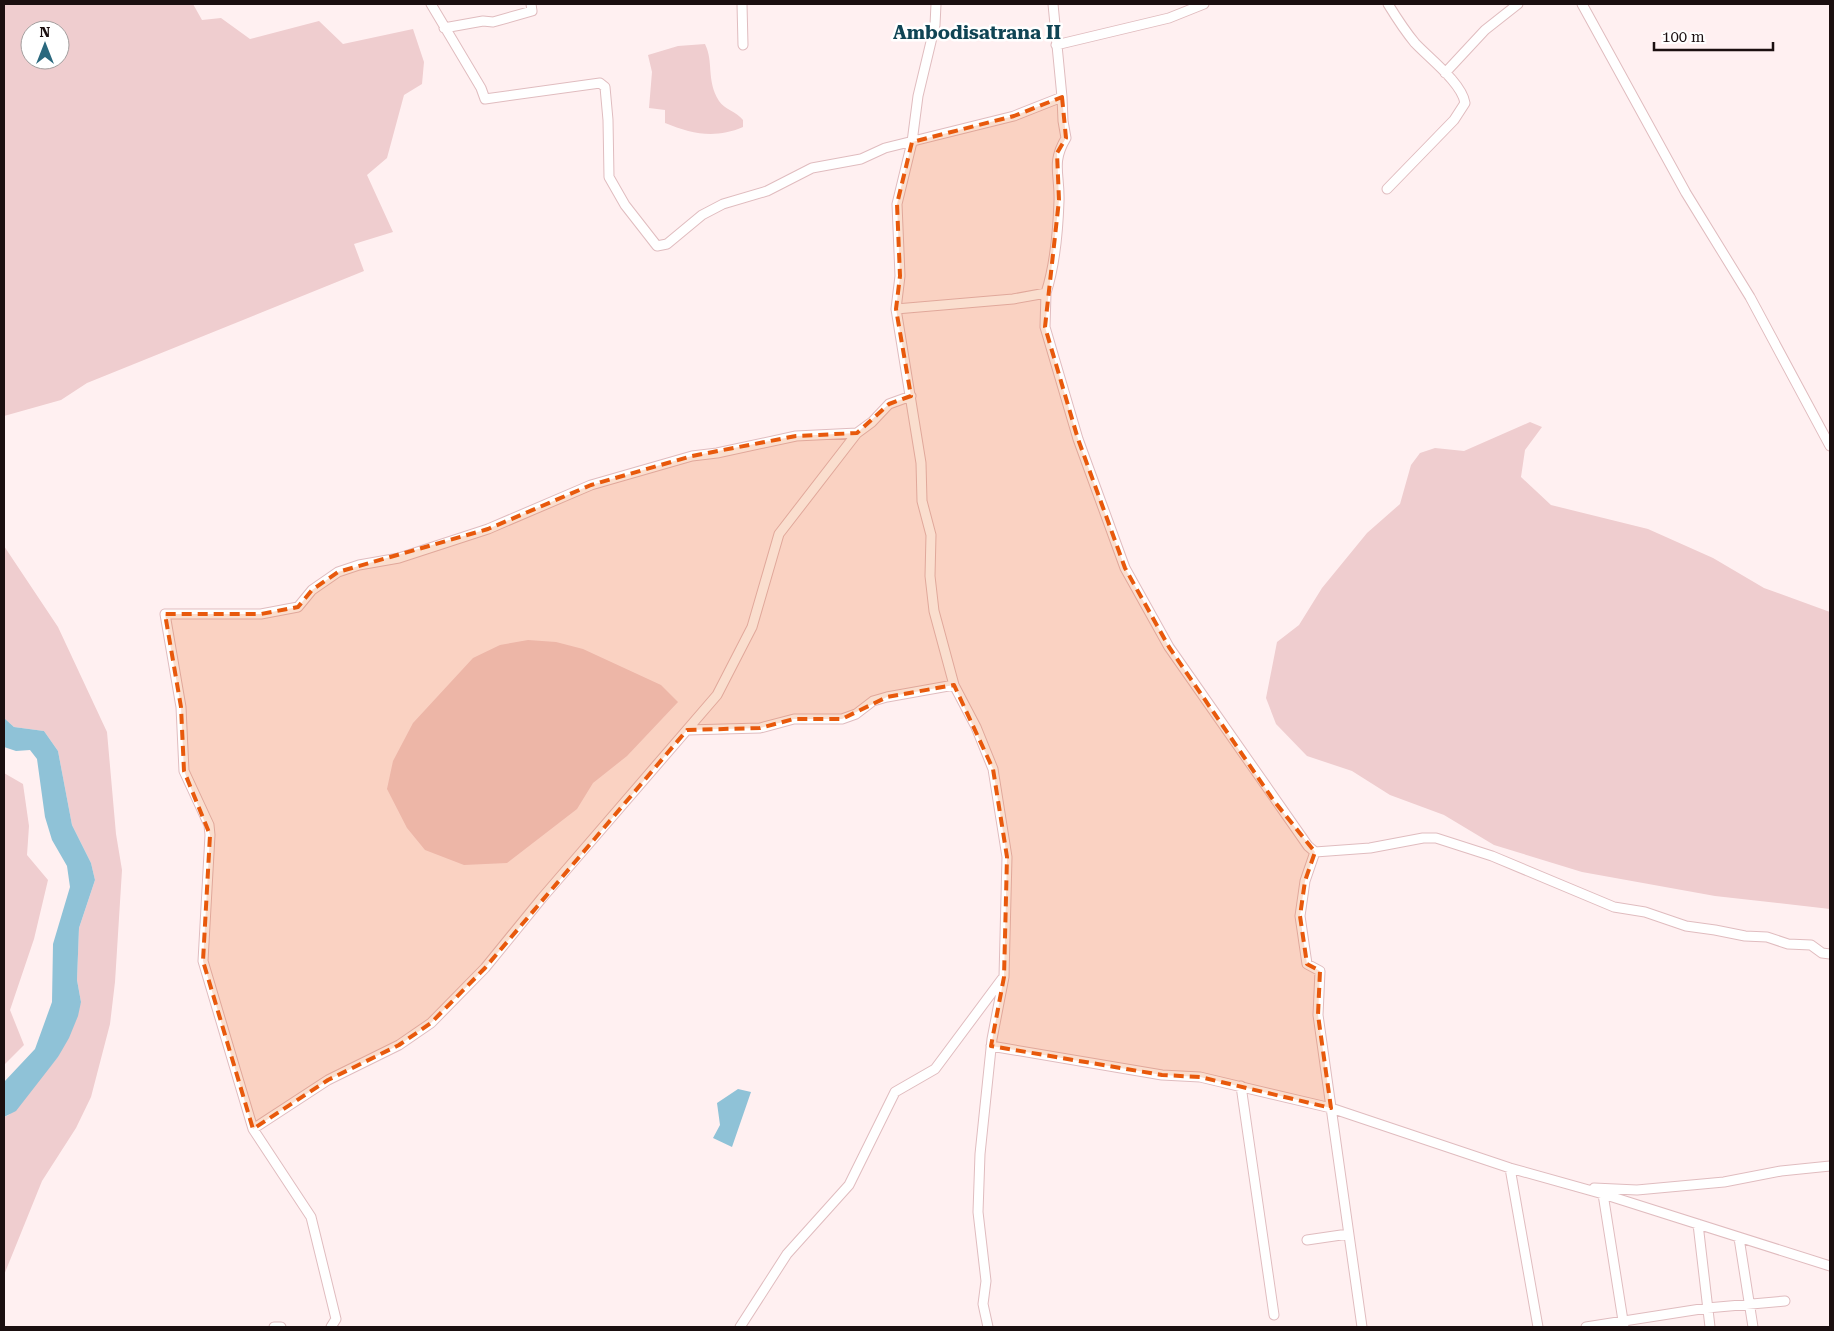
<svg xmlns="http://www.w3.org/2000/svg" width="1834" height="1331" font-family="'Roboto Serif',serif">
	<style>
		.green { fill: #efcdcf; fill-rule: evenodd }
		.water { fill: #8fc2d7 }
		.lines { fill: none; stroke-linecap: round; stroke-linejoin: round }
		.minor-casing { stroke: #e0bcbf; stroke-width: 11 }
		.minor { stroke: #fff; stroke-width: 9 }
		.marked { fill: #e8590c; fill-opacity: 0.2; stroke: #e8590c; stroke-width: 4; stroke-dasharray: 10 6; stroke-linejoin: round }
		.labels { text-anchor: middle; stroke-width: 5; stroke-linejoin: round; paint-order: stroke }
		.neighbourhood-label { font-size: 19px; font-weight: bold; fill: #0f4454; stroke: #fff }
	</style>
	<rect width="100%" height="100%" fill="#fff0f1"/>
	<path class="green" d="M4 4H193L202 20 221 18 250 39 319 21 343 44 413 29 424 62 422 84 404 95 387 158 367 175 393 232 354 244 364 271 87 383 61 400 4 416ZM30 30H60V60H30Z
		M705 44C714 62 706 80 719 101 724 109 737 112 743 120V127C715 139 692 134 665 123V110L649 108 652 72 648 55 678 46Z
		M1530 422 1542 427 1525 450 1521 477 1551 505 1648 529 1713 558 1764 588 1830 612V909L1715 896 1582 872 1494 845 1444 815 1390 795 1352 771 1307 756 1276 724 1266 698 1277 642 1299 625 1322 588 1367 533 1400 504 1411 465 1420 453 1435 448 1464 451Z
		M4 546 58 627 107 732 116 834 122 870 115 982 110 1024 91 1097 76 1128 42 1181 4 1275V1117L9 1115 58 1057 81 1002 77 980 79 928 95 880 91 863 72 825 58 751 44 731 14 727 4 718Z
		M528 640 556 642 583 649 661 685 678 702 627 756 593 783 577 809 507 863 464 865 425 850 407 828 387 789 393 761 413 723 473 658 500 645Z
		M4 773 23 784 29 826 27 855 48 880 34 939 10 1010 24 1045 4 1065Z"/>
	<path class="water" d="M4 718 14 727 44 731 58 751 72 825 91 863 95 880 79 928 77 980 81 1002 78 1016 69 1038 58 1057 16 1111 4 1117V1082L35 1049 52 1002 53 944 70 887 67 866 52 840 45 817 37 759 30 750 16 751 4 747Z
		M738 1089 751 1092 732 1147 713 1138 720 1125 717 1103Z"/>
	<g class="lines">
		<defs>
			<path id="minor" d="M431 4 481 88 485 99 600 83 605 87 608 120 609 177 625 205 657 246 667 244 702 215 723 204 767 191 812 168 861 159 885 148 1014 116 1062 97 1053 4
				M742 4 743 45
				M936 4 935 25 918 96 912 142 897 204 900 276 896 309 921 463 922 501 931 535 930 576 934 611 954 685 976 727 993 769 1007 857 1004 977 992 1039 980 1154 978 1212 986 1281 983 1304 988 1327
				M1582 4 1686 193 1750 297 1830 446
				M444 28 483 21 493 22 532 11 531 4
				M1056 45 1169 18 1204 4
				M1445 73 1485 30 1518 4
				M1387 189 1454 120 1465 103C1462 83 1429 58 1415 43 1405 31 1396 17 1388 4
				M1046 293 1045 327 1078 439 1125 568 1169 647 1308 846 1315 852 1370 848 1423 838H1436L1492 856 1614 907 1645 912 1686 926 1715 930 1745 936 1767 937 1788 944 1811 945 1822 953 1830 954
				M896 309 1013 299 1046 293C1055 265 1058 231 1059 201 1060 174 1051 163 1066 138L1063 121 1062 97
				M687 730 760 728 794 719H842L856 714 873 701 887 697 954 685
				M1315 852 1305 881 1300 916 1307 964 1320 971 1318 1015 1362 1327
				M991 1046 1162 1075 1200 1077 1331 1108 1510 1168 1603 1194 1830 1266
				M1241 1086 1274 1315
				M253 1129 328 1080 399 1045 431 1023 485 968 542 898 717 695 752 627 779 534 857 433 872 422 889 404 911 396
				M1510 1168 1538 1327
				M1594 1188 1637 1190 1724 1182 1781 1171 1830 1166
				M1603 1194 1624 1327
				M1698 1224 1710 1327
				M1739 1238 1753 1327
				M1307 1240 1348 1234
				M274 1327H281
				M331 1327 336 1319 311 1217 253 1129 203 961 210 835 209 825 184 771 181 707 165 614H261L298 607 312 590 338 572 359 565 399 558 488 529 591 485 692 456 717 453 796 436 857 433
				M740 1327 787 1254 849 1185 895 1092 935 1069 1002 979
				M1586 1327 1707 1308 1785 1301"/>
		</defs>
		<use href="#minor" class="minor-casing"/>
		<use href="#minor" class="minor"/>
	</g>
	<path class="marked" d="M1062 97 1066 138 1057 153 1059 200 1045 327 1078 439 1125 568 1169 647 1274 801 1315 852 1305 881 1300 916 1307 964 1320 971 1318 1015 1331 1108 1200 1077 1162 1075 991 1046 1004 977 1007 857 993 769 954 685 887 697 842 719H794L760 728 687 730 485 968 431 1023 399 1045 328 1080 253 1129 203 961 210 835 184 771 181 707 165 614H261L298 607 312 590 338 572 488 529 591 485 692 456 796 436 857 433 889 404 911 396 896 309 900 276 897 204 912 142 1014 116Z"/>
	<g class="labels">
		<g class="neighbourhood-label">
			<text x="977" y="39">Ambodisatrana II</text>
		</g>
	</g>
	<rect width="1834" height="1331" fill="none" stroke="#1b0f10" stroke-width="10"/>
	<g transform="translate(45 45)"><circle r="24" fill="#ffffff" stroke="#a49f9f"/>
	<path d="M0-4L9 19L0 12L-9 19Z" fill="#2a687e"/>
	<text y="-8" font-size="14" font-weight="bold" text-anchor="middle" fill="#1b0f10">N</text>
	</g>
	<path d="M1654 42v8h119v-8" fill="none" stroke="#1b0f10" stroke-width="2.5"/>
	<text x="1662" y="42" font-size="15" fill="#1b0f10" stroke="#ffffff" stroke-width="4" paint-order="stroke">100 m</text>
</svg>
